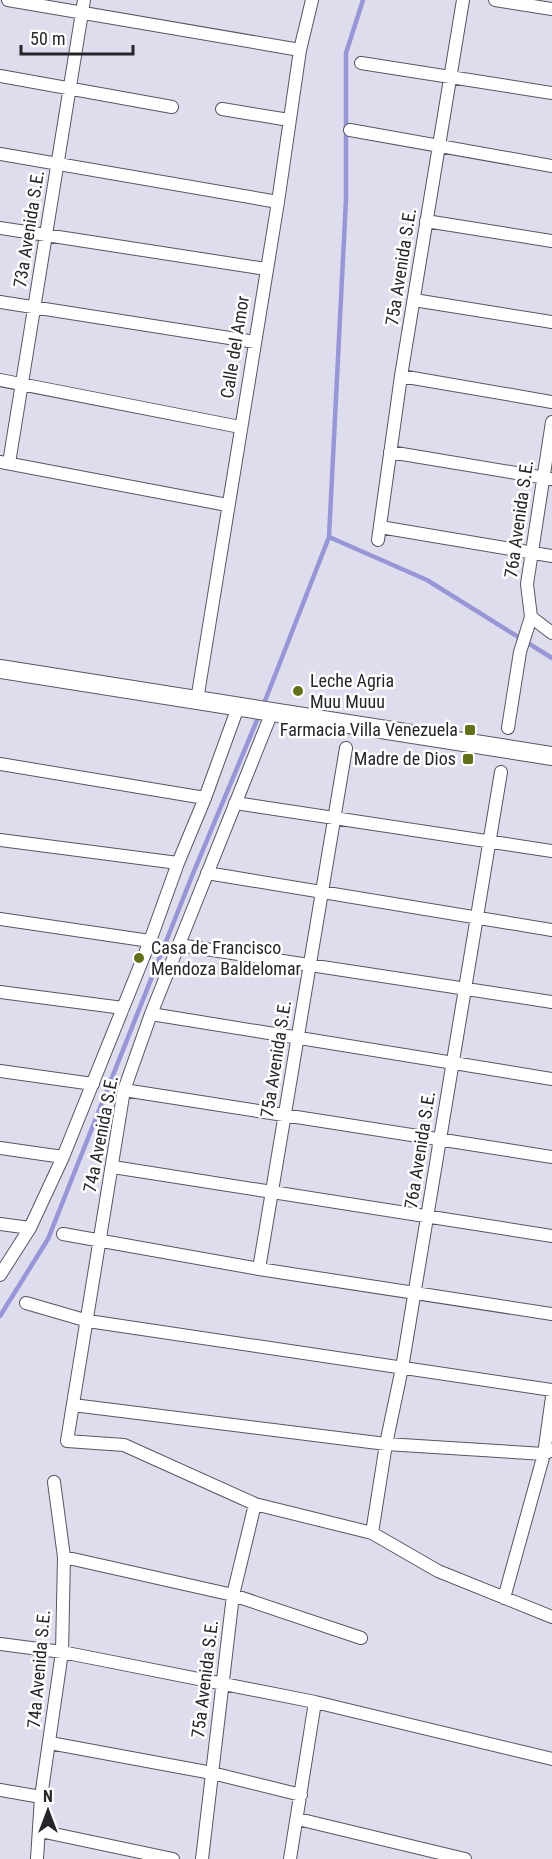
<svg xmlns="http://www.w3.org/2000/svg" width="552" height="1859" font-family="'Roboto Condensed',sans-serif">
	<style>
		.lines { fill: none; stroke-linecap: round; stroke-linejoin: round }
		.stream { stroke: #9796d7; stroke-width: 4.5 }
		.street-casing { stroke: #565663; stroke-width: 14 }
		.secondary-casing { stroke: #565663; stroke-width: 20 }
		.street { stroke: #fff; stroke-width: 12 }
		.secondary { stroke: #fff; stroke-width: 18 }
		.poi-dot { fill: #61701b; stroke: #fff; stroke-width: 2 }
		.labels { text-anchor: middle; stroke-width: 5; stroke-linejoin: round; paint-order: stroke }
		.street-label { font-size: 18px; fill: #25252b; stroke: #fff }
		.poi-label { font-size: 18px; fill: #25252b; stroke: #fff; text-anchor: start }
	</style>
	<rect width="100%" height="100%" fill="#dddded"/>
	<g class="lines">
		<path class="stream" d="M329 537 427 580 552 658
			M263 706 329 537 346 199V53L363 0
			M0 1316 48 1239 192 876 260 713"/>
		<defs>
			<path id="street" d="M8 0 300 50
				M495 0 552 9
				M361 63 552 93
				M0 76 172 107
				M222 109 289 120
				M350 130 552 166
				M0 154 278 202
				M426 221 552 241
				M0 228 266 269
				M414 300 552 322
				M0 302 255 342
				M401 376 552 402
				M0 380 240 427
				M390 452 552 479
				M0 462 227 505
				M9 463 84 0
				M380 527 552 556
				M378 540 401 376 463 0
				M531 617 552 633
				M197 700 278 202 300 50 312 0
				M272 712 151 1014 124 1090 67 1441 124 1445 255 1504 372 1533 438 1571 552 1617
				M508 728 520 652 531 617 527 584 552 422
				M0 764 205 798
				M235 803 552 851
				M0 840 178 863
				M207 873 552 930
				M0 919 150 941
				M179 945 552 1002
				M0 992 123 1008
				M151 1014 552 1079
				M0 1071 93 1084
				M124 1090 552 1157
				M0 1148 63 1157
				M113 1167 552 1236
				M0 1224 30 1228
				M63 1234 259 1269 552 1314
				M259 1269 346 748
				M0 1275 30 1228 63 1157 150 941 178 863 205 798 238 707
				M26 1303 88 1321 552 1390
				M73 1405 386 1444 544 1454 552 1450
				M372 1533 386 1444 402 1368 501 772
				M64 1557 233 1595 361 1638
				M504 1598 544 1454 552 1397
				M0 1644 62 1652 315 1702 552 1759
				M50 1743 212 1773 301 1795
				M0 1790 41 1797
				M298 1819 465 1859
				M40 1831 173 1859
				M37 1859 41 1797 62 1652 64 1557 54 1482
				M202 1859 233 1595 255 1504
				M290 1859 315 1702"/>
			<path id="secondary" d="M0 669 552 756"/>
		</defs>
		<use href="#street" class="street-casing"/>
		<use href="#secondary" class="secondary-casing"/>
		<use href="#street" class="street"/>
		<use href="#secondary" class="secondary"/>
	</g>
	<g class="poi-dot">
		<circle cx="298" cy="691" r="6"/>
		<rect x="464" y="724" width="12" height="12" rx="3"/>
		<rect x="462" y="753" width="12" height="12" rx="3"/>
		<circle cx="139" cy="958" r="6"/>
	</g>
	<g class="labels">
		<g class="street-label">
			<text transform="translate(29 229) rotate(-81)" y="6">73a Avenida S.E.</text>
			<text transform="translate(401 267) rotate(-81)" y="6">75a Avenida S.E.</text>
			<text transform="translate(235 347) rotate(-81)" y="6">Calle del Amor</text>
			<text transform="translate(519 519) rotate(-82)" y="6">76a Avenida S.E.</text>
			<text transform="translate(276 1059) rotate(-81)" y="6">75a Avenida S.E.</text>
			<text transform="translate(101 1134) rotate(-79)" y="6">74a Avenida S.E.</text>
			<text transform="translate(420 1150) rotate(-81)" y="6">76a Avenida S.E.</text>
			<text transform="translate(39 1669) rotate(-85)" y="6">74a Avenida S.E.</text>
			<text transform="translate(205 1679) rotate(-83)" y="6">75a Avenida S.E.</text>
		</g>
		<g class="poi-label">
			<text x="310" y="687">Leche Agria<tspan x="310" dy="21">Muu Muuu</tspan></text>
			<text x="458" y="736" text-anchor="end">Farmacia Villa Venezuela</text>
			<text x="456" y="765" text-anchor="end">Madre de Dios</text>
			<text x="151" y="954">Casa de Francisco<tspan x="151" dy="21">Mendoza Baldelomar</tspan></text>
		</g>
	</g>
	<g transform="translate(48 1811)" stroke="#ffffff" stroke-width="4.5" paint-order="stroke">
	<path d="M0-4.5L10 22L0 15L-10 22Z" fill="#25252b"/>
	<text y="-9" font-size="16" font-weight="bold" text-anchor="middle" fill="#25252b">N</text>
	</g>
	<path d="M21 45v9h112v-9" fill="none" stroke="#25252b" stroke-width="3"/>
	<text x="30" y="45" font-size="18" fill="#25252b" stroke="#ffffff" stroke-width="4.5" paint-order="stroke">50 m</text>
</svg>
